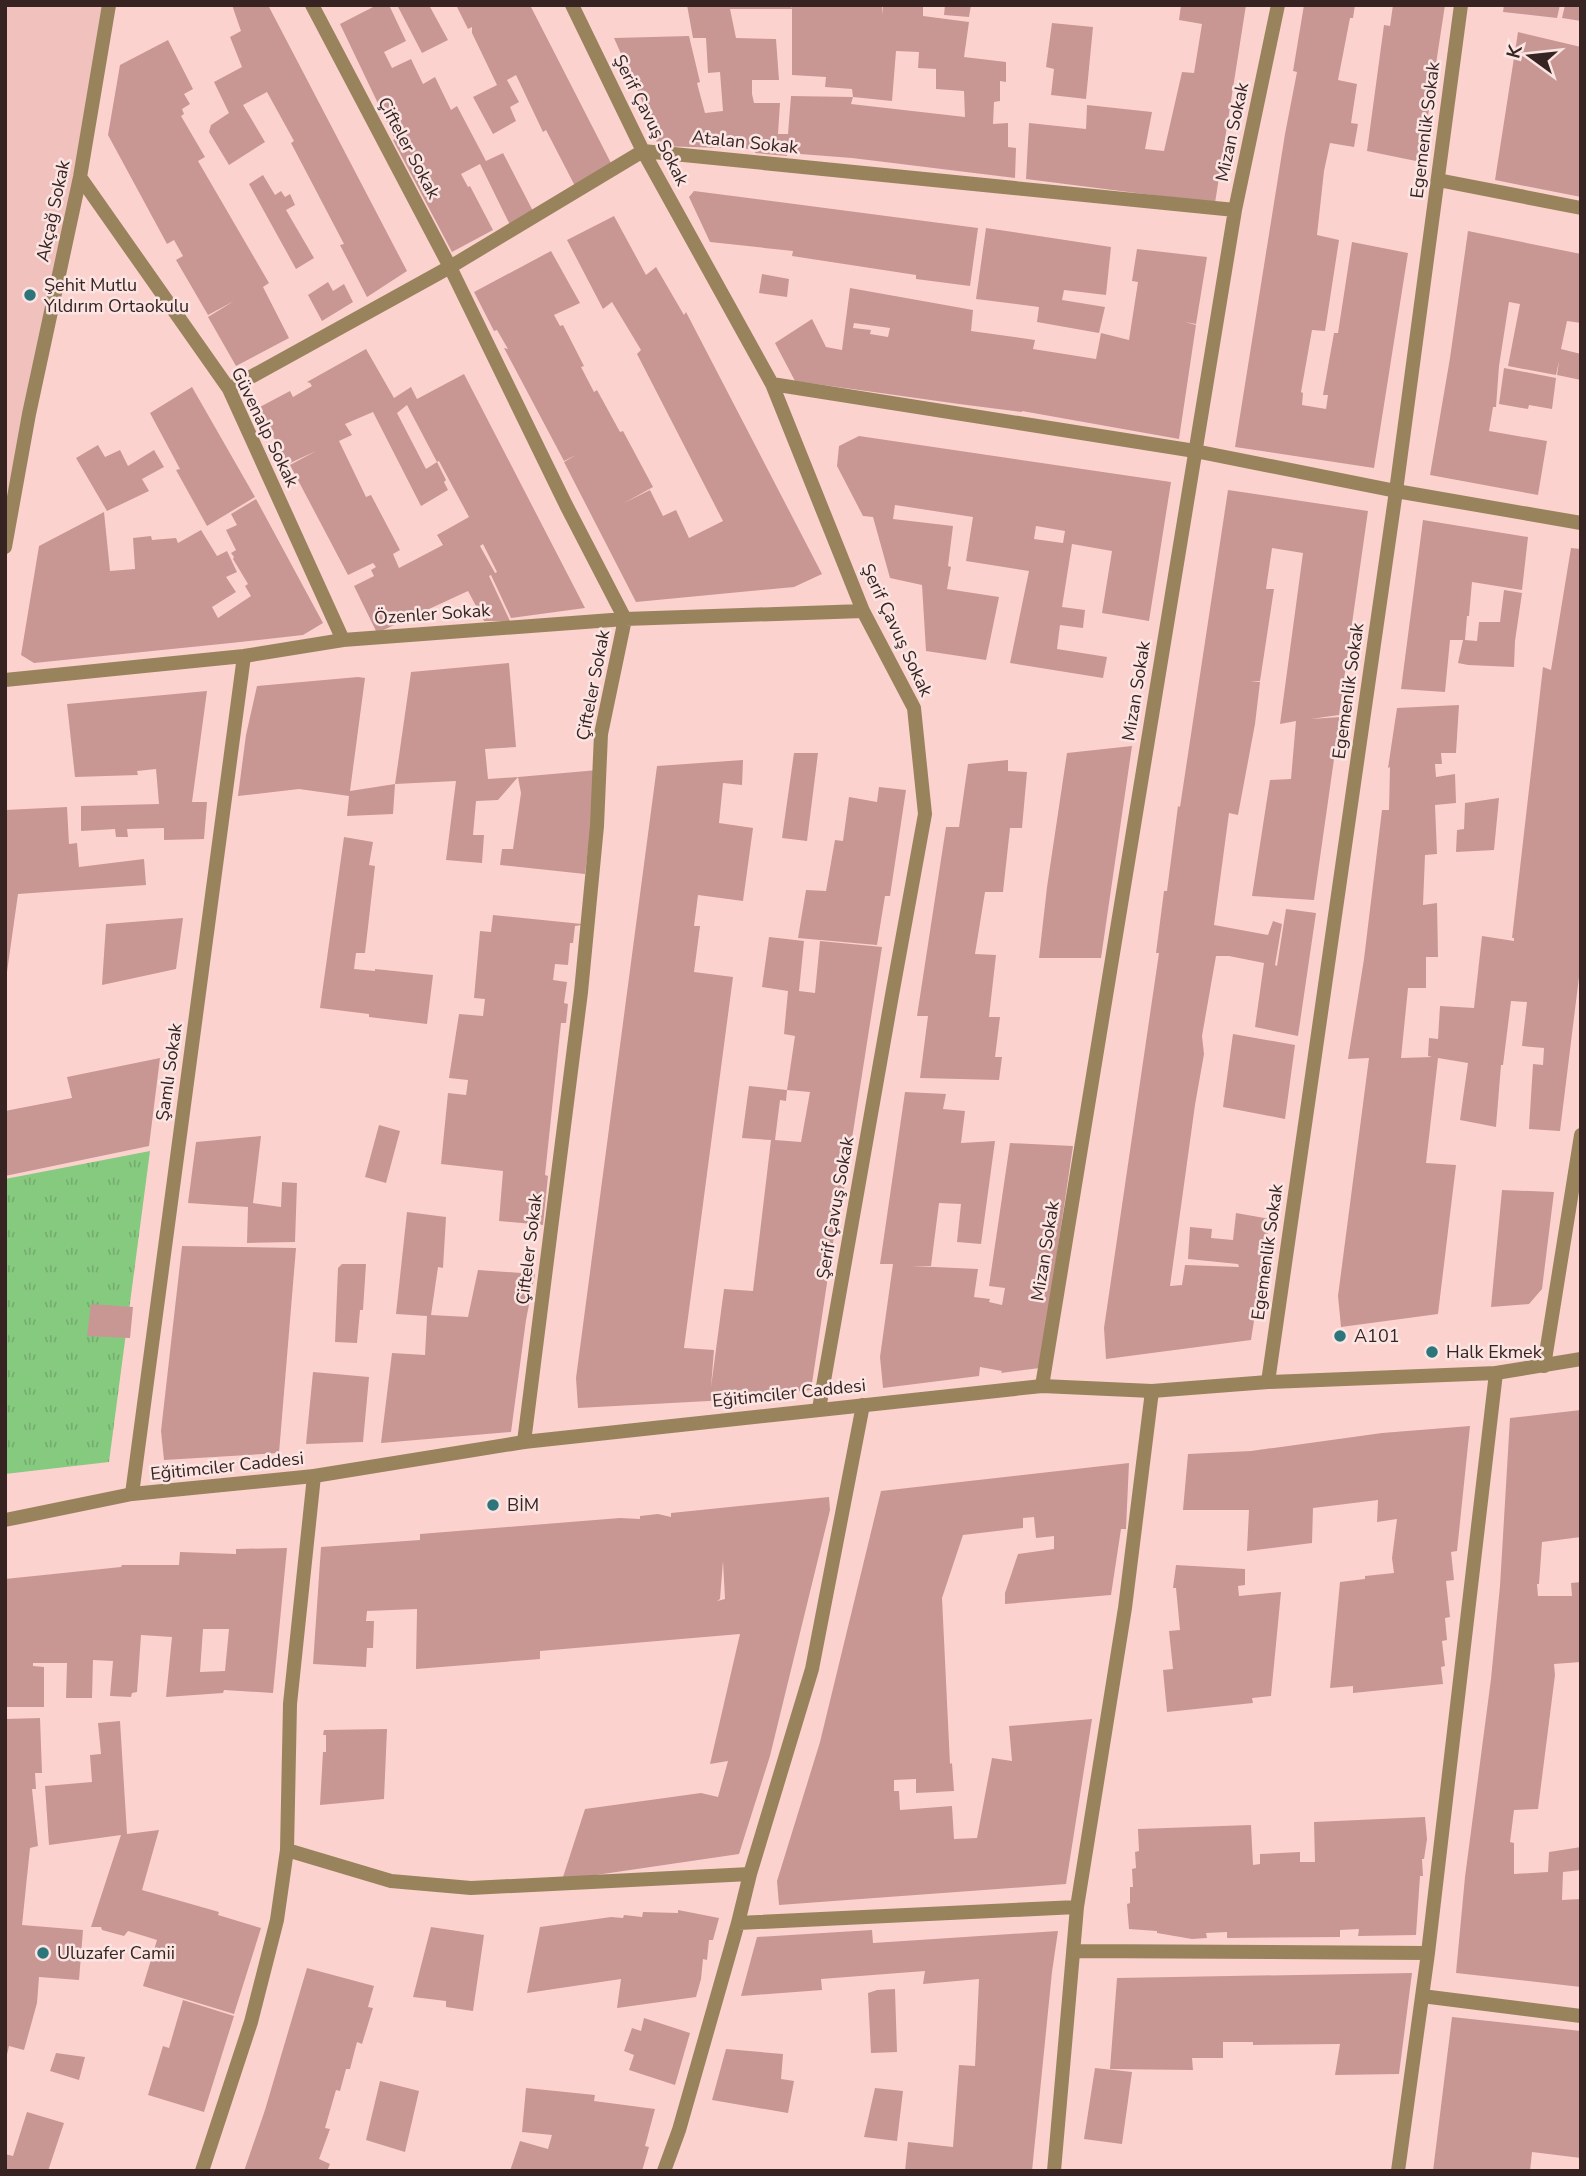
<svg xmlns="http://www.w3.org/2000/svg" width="1586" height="2176" font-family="'Nunito Sans',sans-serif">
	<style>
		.built { fill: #f1c1be }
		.grass { fill: url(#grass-tufts) }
		.building { fill: #c89794; fill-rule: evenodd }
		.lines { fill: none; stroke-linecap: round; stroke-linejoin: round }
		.minor { stroke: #99835c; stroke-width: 14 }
		.tertiary { stroke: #99835c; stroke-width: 14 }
		.poi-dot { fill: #2c767b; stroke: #fae5e3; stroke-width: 2.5 }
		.labels { text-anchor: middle; stroke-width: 5; stroke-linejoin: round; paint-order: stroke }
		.street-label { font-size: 18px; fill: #372322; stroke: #fae5e3 }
		.poi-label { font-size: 18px; fill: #372322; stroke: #fae5e3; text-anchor: start }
	</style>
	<defs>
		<pattern id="grass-tufts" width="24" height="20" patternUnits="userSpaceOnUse" patternTransform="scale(1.75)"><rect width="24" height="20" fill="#86ca80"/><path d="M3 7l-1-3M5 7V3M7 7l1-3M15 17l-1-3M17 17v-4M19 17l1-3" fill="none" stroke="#74ad6e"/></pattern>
	</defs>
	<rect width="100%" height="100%" fill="#fcd2cf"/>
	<path class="built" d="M5 5H109L5 547Z"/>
	<path class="grass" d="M150 1151 109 1462 5 1474V1179Z"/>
	<path class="building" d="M232 5H268L407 271 367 297 340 245 344 244 291 143 294 141 267 92 243 105 265 142 229 165 209 132 211 125 229 113 214 82 242 67 230 37 241 31Z
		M377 5H389L406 41 384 52 392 68 411 59 423 84 435 77 451 110 457 106 486 161 503 153 534 213 510 225 480 164 461 174 468 187 470 186 493 230 452 252 393 140 395 139 340 24Z
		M397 5H429L448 40 422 53Z
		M456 5H530L613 167 576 188 546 130 543 132 516 75 507 80 519 102 510 107 516 121 493 134 473 97 497 85 472 33V27L468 29Z
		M687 5H791L792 9H730L736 38 776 39 779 80H752V94L754 103H780L778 134H788L791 96 853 97 852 89 825 87 826 77 792 75V5H882V15L883 5H923V16L969 22 964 57 1006 62V82L1000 81V101L994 102 993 124 1008 123V147L1016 148 1015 178 852 158 787 153V156L755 153 756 149 658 146 649 117 614 38 689 36 700 82 697 83 705 113 723 111 720 72 708 73 706 38H693ZM896 51 919 52 918 68 936 69V89L964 91 965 117 851 104 853 97 892 101Z
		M945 5H971L969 17 944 15Z
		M1181 5H1246L1215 203 1026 179 1029 123 1086 129 1087 105 1152 112 1145 149 1164 151 1182 72 1194 73 1202 24 1179 20Z
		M1304 5H1355L1353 18H1350L1338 80 1357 84 1351 123 1358 124 1354 147 1330 143 1324 171 1317 235 1339 240 1325 331 1312 330 1301 392 1303 393 1302 405 1326 409 1328 395H1323L1334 333H1338L1352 242 1408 253 1374 468 1235 447 1285 134 1297 72 1293 71Z
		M1393 5H1445L1421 162 1367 151 1384 25 1390 26Z
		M1504 5H1560L1557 18 1503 12Z
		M1565 5H1581V21L1562 18Z
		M1052 23 1093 27 1086 99 1051 95 1054 69 1046 67Z
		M1518 32 1581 47V197L1495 180Z
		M168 40 193 89 184 94 190 104 182 109 184 114 181 116 205 157 198 161 269 283 263 287 289 338 236 366 208 317 234 301 208 315 176 260 183 256 174 240 167 244 108 135 120 65Z
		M263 175 275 195 281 191 285 197 290 194 295 205 286 210 314 258 296 269 249 184Z
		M694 191 978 228 970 286 916 279V275L792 256 793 251 710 242 689 197Z
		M614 216 646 275 656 267 684 315 686 312 822 574 794 587 636 602 564 462 576 455 564 461 504 348 508 349 497 330 494 331 474 292 551 251 580 303 554 315 560 326 563 325 584 366 581 367 594 392 597 390 620 432 623 431 653 487 624 503 650 490 663 516 676 510 689 538 723 521 637 354 641 350 612 302 603 309 567 240Z
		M986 228 1111 247 1106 295 1064 290 1062 300 1105 307 1099 333 1037 322 1039 307 976 299Z
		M1468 231 1581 254V323L1567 321 1561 349 1581 354V380L1557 375 1559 361 1556 375 1508 366 1520 304 1509 302 1499 366 1496 407H1493L1489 431 1547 441 1538 495 1430 475 1450 358Z
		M1137 249 1207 257 1196 324 1185 322 1196 325 1179 439 1022 411V412L959 404 795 381 775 343 812 319 826 347 842 350 850 288 973 310 971 331 1035 340 1033 349 1096 359 1101 333 1129 340 1138 282 1132 281ZM854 323 890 328 888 337 870 334 871 330 853 328Z
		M762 274 789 279 787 297 759 293Z
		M328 282 333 291 344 284 353 302 322 321 308 295Z
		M366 349 394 398 411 387 417 399 464 374 585 608 511 618 491 575 489 576 510 621H484L468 591 377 633 354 586 374 576 371 570 376 567 373 563 348 575 290 465 316 451 288 464 258 408 290 391 293 397 312 386 310 383 307 382ZM407 405 437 462 439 461 469 517 437 535 443 545 399 568 393 554 400 550 371 495 366 497 339 441 352 435 345 424 373 412 421 506 448 490 444 482 446 480 437 462 426 469 397 413ZM483 544 497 572 495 573 480 546Z
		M1504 368 1556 378 1552 409 1529 405 1528 409 1499 404Z
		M192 387 255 497 207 526 176 470 180 469 150 413Z
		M859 436 1171 482 1149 621 1102 613 1112 551 1072 544 1062 607 1085 610 1083 628 1060 625 1057 649 1107 657 1103 678 1010 663 1029 571 966 561 973 517 895 505 893 519 953 526 948 566 951 567 947 589 999 597 986 660 926 651 922 585 890 578 873 517 863 516 837 466 839 446ZM1036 526 1065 531 1063 543 1034 539Z
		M98 445 105 457 120 450 128 466 154 450 164 467 142 479 149 491 107 511 76 458Z
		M1228 490 1368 511 1339 715 1311 719 1340 717 1314 900 1252 896 1270 780 1291 779 1296 721 1280 724 1303 553 1272 548 1266 589H1274L1260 681H1250L1260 682 1255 724 1238 815 1229 813 1214 925 1268 935 1273 921 1282 924 1275 965 1277 966 1286 909 1316 913 1298 1036 1255 1027 1264 963 1229 956H1216L1202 1036 1204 1054 1195 1105 1170 1286 1182 1285 1185 1265 1239 1267 1238 1264 1188 1259 1190 1227 1212 1229 1211 1238 1233 1240 1236 1213 1270 1219 1251 1340 1106 1359 1104 1328 1159 953H1156L1164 891H1167L1178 806 1180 807Z
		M256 499 323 623 303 635 231 643 34 663 21 655 39 546 104 512 110 571 135 569 133 538 151 536 152 540 176 538 178 543 201 530 217 556 227 551 237 572 226 577 236 592 212 607 218 618 251 596 245 586 248 584 233 559 234 557 231 553 236 550 226 530 237 525 231 514Z
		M1423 520 1528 537 1522 590 1472 582 1469 616H1467L1465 640 1477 641 1479 622H1500L1504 590 1522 593 1515 641 1514 667 1468 665 1458 663 1463 640H1450L1445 692 1401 689Z
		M1571 548 1581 549V961L1560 1131 1529 1129 1533 1064 1543 1065 1544 1048 1522 1046 1527 1002 1511 1001 1503 1065H1501L1496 1127 1460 1120 1468 1063 1438 1058 1426 1163 1456 1165 1438 1314 1341 1327 1338 1296 1369 1058 1348 1059 1364 959 1382 810H1389L1390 767 1388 768 1397 708 1459 705 1456 753H1441L1442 764H1435L1436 777 1455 774 1456 803 1435 805 1437 854 1425 855 1423 905 1437 903 1438 957H1426V988H1408L1401 1058 1432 1057 1428 1056 1429 1038 1438 1039 1440 1006 1474 1008 1482 936 1514 941V938H1512L1543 667 1551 670Z
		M509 663 516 747 485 749 488 779 518 777 498 800 476 801 473 835H484L482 863 446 860 456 781 395 784 411 672Z
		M358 677 365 678 350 791 395 784 393 814 347 816 349 796 299 789 238 796 246 735 257 686Z
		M207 691 192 802H207L204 839 164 840V828L127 829 128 837H116L115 829 81 831V806L159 804 156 769 137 771 138 775 75 777 67 704Z
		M1132 746 1101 958H1039L1047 887 1067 753Z
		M794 753H818L807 841 782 838Z
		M743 760 742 785 723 783 719 823 753 828 743 901 698 895 694 926H700L694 972 733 977 684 1348 714 1350 711 1387 724 1289 753 1291 771 1140 742 1138 749 1086 787 1090 786 1101 780 1100 775 1140 801 1142 810 1092 787 1090 795 1036 784 1034 788 991 762 987 769 937 804 941 799 991 815 993 820 941 882 947 843 1196H840L811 1390 709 1401 578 1408 576 1378 657 766Z
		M1008 760V771L1027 772 1022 828H1010L1003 892H985L975 954 996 955 989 1017H1000L995 1057H1002L999 1080 920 1078 928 1016H917L946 827H959L968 764Z
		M598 770 585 874 500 865 502 849H513L521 793 518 777Z
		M879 787 906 790 890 896H885L877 945 798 938 806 890 826 891 835 840 843 841 849 797 877 802Z
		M1499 798 1494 850 1456 852 1457 830 1464 829 1465 803Z
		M67 807 69 844 77 843 79 867 144 859 146 885 18 894 7 972H5V810Z
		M344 837 373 842 369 865 375 866 365 953H356L354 969 375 971V969L433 975 427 1024 369 1017V1014L320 1008Z
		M493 915 582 924V925L575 926 573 943H570L568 965 555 964 553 980 567 982 564 1003 568 1004 566 1023H561L545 1175 548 1176 543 1225 499 1221 503 1171 441 1164 448 1093 466 1095 467 1088 468 1080 449 1078 459 1014 483 1016 485 999 474 998 480 931 491 932Z
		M183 918 176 969 102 985 106 924Z
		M1233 1034 1295 1045 1285 1119 1223 1107Z
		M160 1058 149 1146 5 1176V1111L72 1098 67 1077Z
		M905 1092 946 1094 943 1109 965 1111 961 1143 995 1141 981 1244 957 1242 961 1204 939 1203 931 1266H912L978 1269 974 1297 990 1299 989 1302 1002 1305 1005 1288 989 1286 1010 1143 1073 1146 1040 1368 1001 1373 1002 1371 980 1367 979 1376 883 1388 880 1357 893 1264H880Z
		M379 1125 400 1131 386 1183 365 1177Z
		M261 1136 253 1203 281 1207 282 1182 297 1183 295 1242 247 1243 248 1207 188 1203 196 1142Z
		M1502 1190 1554 1192 1542 1289 1529 1304 1491 1307Z
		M407 1212 446 1217 443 1268 438 1267 431 1315 468 1317 478 1270 535 1274 526 1320 511 1432 381 1443 392 1353 425 1355 427 1316 396 1314Z
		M182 1246 296 1248 279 1453 164 1460 161 1431Z
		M342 1264H366L363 1310H360L357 1343 335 1342 338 1268Z
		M91 1304 133 1307 130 1338 87 1336Z
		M313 1372 369 1377 363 1442 306 1444Z
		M1581 1410V1537L1542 1542 1539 1584H1537L1538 1596H1572L1571 1583 1581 1582V1662L1554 1664 1555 1675 1538 1809 1514 1810 1510 1842 1514 1843V1874L1548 1872 1549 1852 1581 1847V1870L1563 1872 1562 1900 1581 1899V1987L1456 1973 1465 1877 1491 1679 1500 1586 1510 1418Z
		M1470 1426 1457 1551 1451 1552 1454 1580 1446 1581 1450 1617 1445 1618 1447 1640 1442 1641 1445 1666 1441 1667 1443 1684 1353 1693V1686L1330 1688 1340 1582 1365 1579V1576L1394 1573 1392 1558 1397 1519 1377 1522 1378 1500 1313 1508 1312 1543 1247 1551 1249 1510H1183L1188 1454 1251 1451 1382 1433Z
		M1129 1463 1126 1529H1121L1111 1595 1005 1604V1593L1018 1554 1054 1549V1536L1036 1538 1034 1517 1023 1518V1528L963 1535 942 1598 950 1764 952 1763 954 1791 916 1793V1779L894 1780V1791H899L900 1810 952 1806 954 1839 977 1838 992 1758 1012 1761 1009 1726 1092 1719 1066 1884 779 1905 777 1881 820 1742 881 1491Z
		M829 1497 830 1510 770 1756 739 1854 562 1880 585 1809 701 1793 718 1797 728 1761 710 1764 740 1634 540 1651V1659L416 1669 417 1609 367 1611 366 1621H374L373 1648H367L366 1667 313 1664 321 1547 420 1540V1534L620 1518 640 1519V1516L658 1514 671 1517V1513ZM723 1561 725 1599 717 1601 720 1599Z
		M287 1548 273 1693 224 1690 223 1693 166 1697 172 1637 141 1635 137 1692 132 1693 131 1697 110 1696 113 1661 93 1660 92 1698H66L67 1663H33V1666L44 1667V1707H5V1579L121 1567 122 1565H179L180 1552 236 1554V1549ZM203 1629H229L225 1671 200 1672Z
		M1176 1565 1245 1569V1585L1238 1586 1239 1596 1281 1592 1271 1696 1252 1698 1253 1703 1167 1712 1163 1670 1173 1669 1169 1631 1180 1630 1176 1588H1173Z
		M40 1718 42 1773H35L36 1789H32L38 1846 30 1848 22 1925 83 1930 79 1980 39 1977 37 2003 24 2050 9 2046 6 2059 5 1719Z
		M120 1721 127 1834 159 1830 142 1890 219 1912 218 1915 261 1928 234 2014 143 1986 157 1940 128 1931 124 1936 102 1930 101 1927H91L121 1835 49 1845 45 1786 92 1782 90 1755 101 1754 98 1723Z
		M387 1729 384 1799 320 1805 323 1752H326V1735H323L324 1730Z
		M1425 1817 1427 1839 1424 1859H1422L1423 1876H1420L1416 1935 1358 1936 1359 1929 1340 1930V1937L1227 1938V1932L1206 1933 1207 1938 1192 1939 1157 1933V1931L1129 1929 1127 1904 1130 1903V1887H1133L1132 1869 1136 1868 1135 1852 1139 1851 1138 1829 1251 1825 1253 1865 1260 1864V1854L1300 1852V1862H1315L1314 1822Z
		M678 1910 719 1918 713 1940H709L707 1960 703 1959 701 1979 696 1997 617 2008 621 1979 527 1993 540 1927 611 1917 623 1918 624 1915 642 1917 643 1912 678 1913Z
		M431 1927 484 1935 473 2011 446 2007V2001L413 1997Z
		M872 1930 873 1943 1058 1931 1052 1972 1032 2171H905L908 2142 953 2147 959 2065 975 2066 979 1979 923 1984 925 1971 821 1979 822 1990 741 1996 757 1937Z
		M307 1968 374 1986 368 2007 373 2008 362 2044 357 2042 350 2069H346L340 2091 336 2090 325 2128 330 2129 319 2159 330 2164 327 2171H244L265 2110Z
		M1412 1973 1399 2074 1335 2075 1340 2044 1253 2045V2042H1223V2058H1192L1193 2070 1110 2069 1117 1978Z
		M895 1989 897 2052 871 2053 868 1993 877 1990Z
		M183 2000 234 2016 204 2112 148 2095 163 2046 169 2048Z
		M1452 2017 1581 2031V2158L1532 2152 1530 2171H1433Z
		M644 2018 690 2033 675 2085 629 2070 634 2055 624 2051 632 2028 641 2031Z
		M726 2049 783 2054 781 2079 794 2081 788 2113 712 2100Z
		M56 2053 85 2057 79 2080 50 2071Z
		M1095 2068 1132 2072 1122 2144 1084 2139Z
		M380 2081 419 2091 405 2152 366 2140Z
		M526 2088 595 2095 594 2101 655 2109 645 2146 649 2147 642 2171H510L520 2141 548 2149 552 2135 522 2132Z
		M875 2088 903 2091 897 2141 864 2137Z
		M27 2112 64 2123 48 2171H5V2154L13 2156Z"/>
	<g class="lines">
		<path class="minor" d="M312 5 450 267 566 505 625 619 601 734 597 826 581 992 524 1442
			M572 5 643 151 772 384 863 611 914 708 925 814 892 995 819 1409
			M80 177 229 389 343 640
			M1438 180 1581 208
			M772 384 1195 451 1396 491 1581 523
			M229 389 450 267 643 151 1235 210
			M5 547 29 414 80 177 109 5
			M5 680 244 656 343 640 625 619 863 611
			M1544 1366 1581 1135
			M1268 1382 1396 491 1461 5
			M1042 1386 1235 210 1278 5
			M132 1494 244 656
			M287 1850 391 1881 471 1888 750 1874
			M738 1923 1077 1907
			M1075 1951 1428 1953
			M1422 1996 1581 2016
			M202 2171 251 2022 277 1920 287 1850 290 1704 314 1476
			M664 2171 679 2130 738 1923 750 1874 812 1669 863 1405
			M1054 2171 1077 1907 1125 1608 1152 1391
			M1398 2171 1428 1953 1496 1373"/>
		<path class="tertiary" d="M5 1520 132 1494 314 1476 524 1442 1042 1386 1152 1391 1268 1382 1496 1373 1581 1359"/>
	</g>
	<g class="poi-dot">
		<circle cx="30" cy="295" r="7"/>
		<circle cx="1340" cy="1336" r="7"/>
		<circle cx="1432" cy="1352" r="7"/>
		<circle cx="493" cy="1505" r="7"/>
		<circle cx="43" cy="1953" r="7"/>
	</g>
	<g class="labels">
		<g class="street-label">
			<text transform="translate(651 120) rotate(63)" y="6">Şerif Çavuş Sokak</text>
			<text transform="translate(1425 130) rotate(-83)" y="6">Egemenlik Sokak</text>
			<text transform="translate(1232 132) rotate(-78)" y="6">Mizan Sokak</text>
			<text transform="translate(745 142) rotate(6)" y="6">Atalan Sokak</text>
			<text transform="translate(409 148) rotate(62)" y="6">Çifteler Sokak</text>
			<text transform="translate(53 211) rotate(-78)" y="6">Akçağ Sokak</text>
			<text transform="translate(265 427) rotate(64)" y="6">Güvenalp Sokak</text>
			<text transform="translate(432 614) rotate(-4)" y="6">Özenler Sokak</text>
			<text transform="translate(897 630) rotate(65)" y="6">Şerif Çavuş Sokak</text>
			<text transform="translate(593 685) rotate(-79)" y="6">Çifteler Sokak</text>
			<text transform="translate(1136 691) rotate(-81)" y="6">Mizan Sokak</text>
			<text transform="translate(1348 691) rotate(-82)" y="6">Egemenlik Sokak</text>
			<text transform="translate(169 1072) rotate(-82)" y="6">Şamlı Sokak</text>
			<text transform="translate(835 1208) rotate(-80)" y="6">Şerif Çavuş Sokak</text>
			<text transform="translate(529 1249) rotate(-83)" y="6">Çifteler Sokak</text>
			<text transform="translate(1045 1251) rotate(-81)" y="6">Mizan Sokak</text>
			<text transform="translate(1267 1252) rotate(-82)" y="6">Egemenlik Sokak</text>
			<text transform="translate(789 1393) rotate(-6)" y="6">Eğitimciler Caddesi</text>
			<text transform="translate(227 1466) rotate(-6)" y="6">Eğitimciler Caddesi</text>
		</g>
		<g class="poi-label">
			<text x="44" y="291">Şehit Mutlu<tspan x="44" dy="21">Yıldırım Ortaokulu</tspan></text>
			<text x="1354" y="1342">A101</text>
			<text x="1446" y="1358">Halk Ekmek</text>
			<text x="507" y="1511">BİM</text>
			<text x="57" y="1959">Uluzafer Camii</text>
		</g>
	</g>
	<rect width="1586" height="2176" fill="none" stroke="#372322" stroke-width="14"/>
	<g transform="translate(1530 56) rotate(285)" stroke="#fae5e3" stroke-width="5" paint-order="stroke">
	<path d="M0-5L12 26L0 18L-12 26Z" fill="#372322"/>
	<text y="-10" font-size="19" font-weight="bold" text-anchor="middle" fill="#372322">K</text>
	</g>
</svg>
